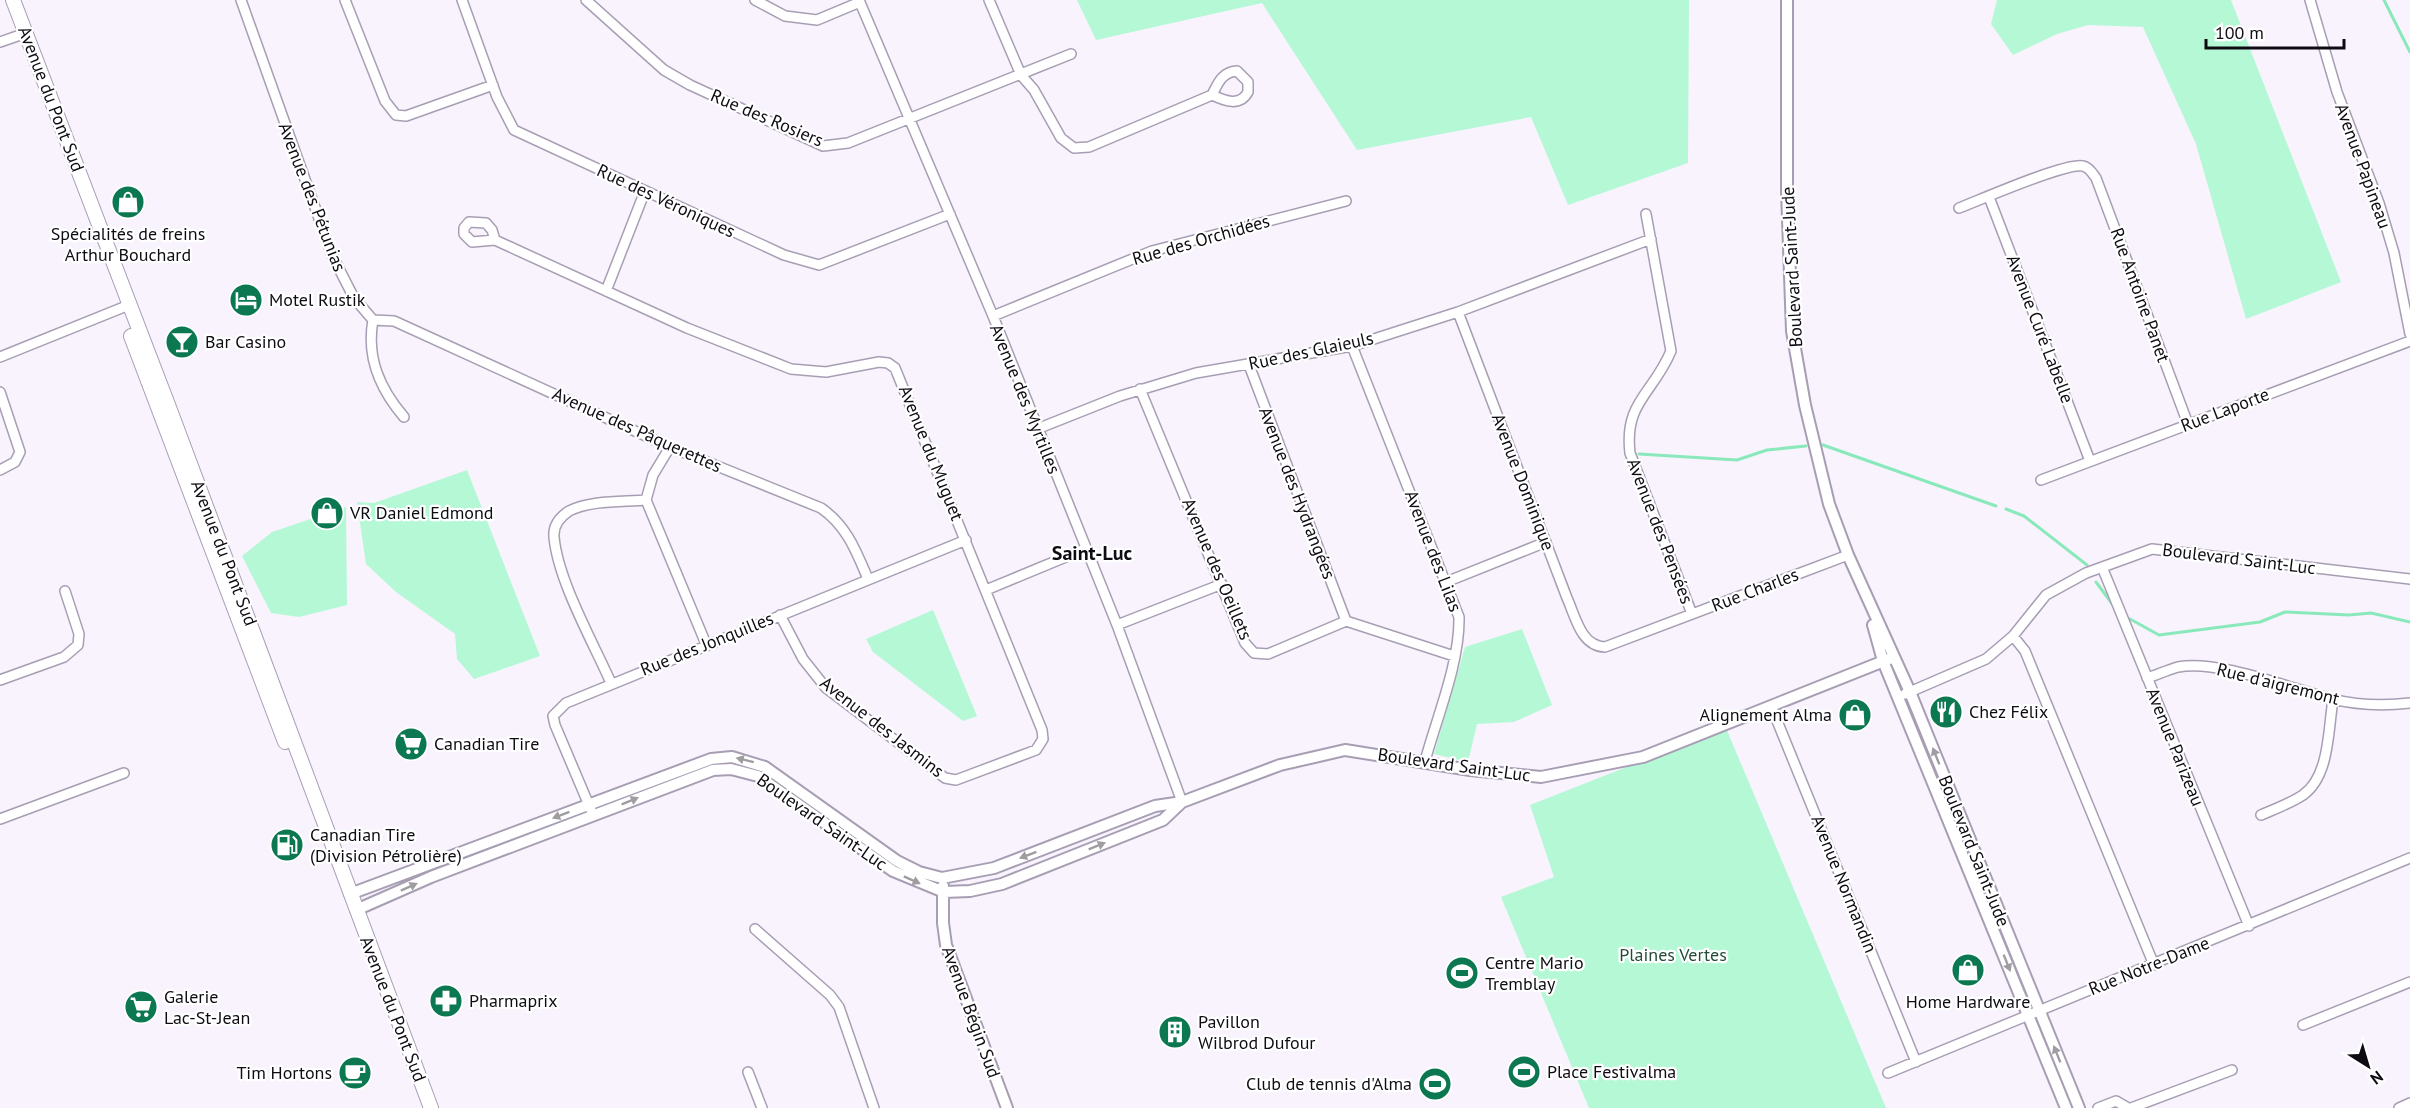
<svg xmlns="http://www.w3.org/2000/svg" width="2410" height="1108" font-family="'PT Sans',sans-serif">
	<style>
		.green { fill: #b5f8d6 }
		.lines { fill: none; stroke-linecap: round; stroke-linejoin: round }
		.stream { stroke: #8ae9bb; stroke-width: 3 }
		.minor-casing { stroke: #a89eb4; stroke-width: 12 }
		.tertiary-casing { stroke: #a89eb4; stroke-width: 14 }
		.primary-casing { stroke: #a89eb4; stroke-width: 16 }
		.minor { stroke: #fff; stroke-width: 9 }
		.tertiary { stroke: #fff; stroke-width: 10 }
		.primary { stroke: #fff; stroke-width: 14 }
		.oneway { fill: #9f9da1 }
		.labels { text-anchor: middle; stroke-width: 4.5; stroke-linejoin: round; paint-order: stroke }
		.street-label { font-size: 18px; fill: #0f0b13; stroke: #fff }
		.poi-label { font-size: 18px; fill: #0f0b13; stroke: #fff; text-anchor: start }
		.park-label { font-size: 18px; fill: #234b39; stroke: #fff }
		.neighbourhood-label { font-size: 20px; font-weight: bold; fill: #0f0b13; stroke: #fff }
	</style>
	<rect width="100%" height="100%" fill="#f8f3fd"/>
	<path class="green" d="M1077 0H1689L1688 163 1568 205 1531 117 1357 150 1262 3 1096 40Z
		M1997 0H2231L2341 282 2246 319 2196 144 2143 27 2088 25 2057 34 2013 55 1991 24Z
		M467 470 540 656 474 679 457 659 455 634 396 592 366 564 357 502 374 503Z
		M346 507 347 605 299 617 271 613 242 556 272 532Z
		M933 610 977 716 963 721 873 652 866 639Z
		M1522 629 1552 705 1514 722 1477 724 1468 762 1434 754 1465 647Z
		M1726 728 1886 1108H1589L1501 897 1554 877 1530 805Z"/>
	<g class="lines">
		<path class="stream" d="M2384 0 2410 52
			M1823 445 1996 506
			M1639 454 1737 460 1767 450 1806 446
			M2006 509 2024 516 2087 565
			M2096 582 2113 605
			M2130 619 2159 635 2260 622 2285 612 2349 615 2371 613 2410 622"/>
		<defs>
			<path id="minor" d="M241 0 332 255 354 298 373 320C366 358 380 389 404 417
				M345 0 385 101 396 115 406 116 493 85
				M462 0 497 97 514 130 784 255 819 265 950 214
				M586 0 664 70 690 85 823 146 848 143 1071 54
				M755 0 785 16 817 20 860 2
				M859 0 993 316 1117 625 1182 802
				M989 0 1021 75 1034 90 1061 138 1074 148 1089 147 1212 95C1218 83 1222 72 1237 71L1248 82V92C1240 107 1225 101 1212 95
				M2310 0 2337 92 2379 203 2394 253 2410 334
				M0 42 26 33
				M1989 197 2090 461
				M1959 208C1980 200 2066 162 2083 166 2089 167 2093 174 2096 178L2188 424
				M1646 214 1671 351C1653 394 1624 402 1630 453L1692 614
				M495 240 492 230 486 223 469 222 464 228V234L472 242 495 240 687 328 791 369 826 372 879 362 888 363 895 368 1042 730 1043 739 1036 750 956 780 945 778 826 688 803 659 780 615
				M606 291 645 191
				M1458 312 1567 598C1576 618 1581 646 1605 647L1848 555
				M993 316 1152 251 1346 201
				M373 320 394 321 670 447 821 508C847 526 856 551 868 579
				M1352 346 1459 617C1460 662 1437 717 1425 761
				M0 357 129 305
				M1249 365 1346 621
				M1140 389 1245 643 1254 653 1268 654 1346 621 1454 656
				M0 392 20 452 15 462 0 470
				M1037 429 1120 396 1196 373 1352 346 1458 312 1651 239
				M670 447 653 475 646 500 706 644
				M2041 480 2410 341
				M2102 567 2249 926
				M1446 582 1546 542
				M986 590 1085 549
				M1117 625 1222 584
				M2013 636 2025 651 2154 965
				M2147 678C2157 675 2167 670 2178 667 2218 659 2291 689 2332 699 2357 705 2384 706 2410 703
				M0 680 64 657 78 645 79 634 65 591
				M611 683C593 642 558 581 554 537 553 526 560 517 569 511 591 500 622 502 646 500
				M1905 694 1986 659 2013 636 2046 595 2086 573 2152 549 2410 579
				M1771 706 1916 1062
				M591 810 555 725 553 716 566 703 966 540
				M2261 815C2275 809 2291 803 2303 795 2330 776 2328 729 2333 700
				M0 819 124 773
				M755 929 830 995 839 1007 874 1108
				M2303 1025 2410 982
				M748 1072 762 1108
				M1888 1073 2410 858
				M2098 1108 2116 1101 2128 1108
				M2131 1108 2232 1070
				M2399 1108 2410 1103"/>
			<path id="tertiary" d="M1787 0V191L1792 331 1805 405 1829 504 1848 555 1910 692 2079 1108
				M1873 625 1883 661 2066 1108
				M943 886V923L946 945 1007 1108
				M350 894 711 759 732 757 765 767 897 861 919 872 942 878 994 868 1155 806 1182 802 1280 765 1345 750 1470 770 1541 777 1643 757 1894 657
				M356 910 431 877 713 770 731 769 758 776 893 871 944 892 970 891 1002 884 1163 820 1182 802"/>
			<path id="primary" d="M13 0 170 410 431 1108
				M131 336 285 742"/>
		</defs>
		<use href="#minor" class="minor-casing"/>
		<use href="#tertiary" class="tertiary-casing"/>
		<use href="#primary" class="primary-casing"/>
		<use href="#minor" class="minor"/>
		<use href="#tertiary" class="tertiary"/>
		<use href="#primary" class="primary"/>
	</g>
	<defs><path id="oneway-solid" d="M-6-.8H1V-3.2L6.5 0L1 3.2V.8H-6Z" transform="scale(1.5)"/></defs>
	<g class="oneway">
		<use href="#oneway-solid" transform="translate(1936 756) rotate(-112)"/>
		<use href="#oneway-solid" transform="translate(745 760) rotate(-166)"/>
		<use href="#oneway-solid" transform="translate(630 801) rotate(-22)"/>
		<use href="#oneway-solid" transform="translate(561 815) rotate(159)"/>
		<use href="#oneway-solid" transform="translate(1097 846) rotate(-22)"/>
		<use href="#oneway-solid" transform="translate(1028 855) rotate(159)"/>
		<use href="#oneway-solid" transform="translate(912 880) rotate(24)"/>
		<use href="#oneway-solid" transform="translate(409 887) rotate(-24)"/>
		<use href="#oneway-solid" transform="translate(2007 963) rotate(68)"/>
		<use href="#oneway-solid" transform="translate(2057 1054) rotate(-112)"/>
	</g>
	<defs>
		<symbol id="shop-disc" viewBox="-11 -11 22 22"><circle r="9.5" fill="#0c7852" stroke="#fff"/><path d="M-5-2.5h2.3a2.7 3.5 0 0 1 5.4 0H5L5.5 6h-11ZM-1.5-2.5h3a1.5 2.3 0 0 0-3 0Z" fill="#fff"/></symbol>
		<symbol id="hotel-disc" viewBox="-11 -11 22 22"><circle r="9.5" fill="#0c7852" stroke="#fff"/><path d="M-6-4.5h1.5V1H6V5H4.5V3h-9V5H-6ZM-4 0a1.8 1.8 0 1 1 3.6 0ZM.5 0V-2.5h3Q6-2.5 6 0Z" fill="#fff"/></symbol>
		<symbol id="bar-disc" viewBox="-11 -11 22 22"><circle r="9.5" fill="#0c7852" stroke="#fff"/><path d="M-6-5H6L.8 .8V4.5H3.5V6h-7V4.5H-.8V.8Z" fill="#fff"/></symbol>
		<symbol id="restaurant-disc" viewBox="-11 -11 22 22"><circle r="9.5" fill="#0c7852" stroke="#fff"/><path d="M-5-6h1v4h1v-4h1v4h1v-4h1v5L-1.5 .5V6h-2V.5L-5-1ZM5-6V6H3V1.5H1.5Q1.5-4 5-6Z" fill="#fff"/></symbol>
		<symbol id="supermarket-disc" viewBox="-11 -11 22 22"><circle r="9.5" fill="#0c7852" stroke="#fff"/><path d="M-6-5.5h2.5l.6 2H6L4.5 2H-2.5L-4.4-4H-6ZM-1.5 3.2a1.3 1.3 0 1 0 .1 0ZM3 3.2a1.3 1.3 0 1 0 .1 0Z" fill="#fff"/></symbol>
		<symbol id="fuel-disc" viewBox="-11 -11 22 22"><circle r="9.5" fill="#0c7852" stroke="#fff"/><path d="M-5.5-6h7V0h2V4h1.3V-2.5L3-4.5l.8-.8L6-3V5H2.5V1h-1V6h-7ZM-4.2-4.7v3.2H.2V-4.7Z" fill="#fff"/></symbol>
		<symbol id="stadium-disc" viewBox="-11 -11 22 22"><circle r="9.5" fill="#0c7852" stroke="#fff"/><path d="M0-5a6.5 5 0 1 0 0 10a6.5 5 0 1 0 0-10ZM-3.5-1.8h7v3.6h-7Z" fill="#fff"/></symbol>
		<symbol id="pharmacy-disc" viewBox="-11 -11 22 22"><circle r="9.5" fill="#0c7852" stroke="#fff"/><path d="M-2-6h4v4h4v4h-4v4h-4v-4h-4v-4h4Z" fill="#fff"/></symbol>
		<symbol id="building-disc" viewBox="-11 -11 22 22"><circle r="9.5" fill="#0c7852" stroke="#fff"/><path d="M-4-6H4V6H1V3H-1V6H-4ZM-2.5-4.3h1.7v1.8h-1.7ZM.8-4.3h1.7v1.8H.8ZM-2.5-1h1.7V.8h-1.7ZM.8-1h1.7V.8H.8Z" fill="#fff"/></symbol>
		<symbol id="cafe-disc" viewBox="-11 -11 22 22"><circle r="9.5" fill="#0c7852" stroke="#fff"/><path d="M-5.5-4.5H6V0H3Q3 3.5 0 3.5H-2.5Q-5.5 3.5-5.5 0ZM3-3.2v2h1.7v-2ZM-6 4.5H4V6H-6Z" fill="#fff"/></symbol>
	</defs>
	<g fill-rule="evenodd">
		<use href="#shop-disc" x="109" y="183" width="38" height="38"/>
		<use href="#hotel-disc" x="227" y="281" width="38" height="38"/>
		<use href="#bar-disc" x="163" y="323" width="38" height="38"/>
		<use href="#shop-disc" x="308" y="494" width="38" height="38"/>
		<use href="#restaurant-disc" x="1927" y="693" width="38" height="38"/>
		<use href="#shop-disc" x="1836" y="696" width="38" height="38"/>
		<use href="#supermarket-disc" x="392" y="725" width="38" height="38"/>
		<use href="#fuel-disc" x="268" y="826" width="38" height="38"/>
		<use href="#shop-disc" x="1949" y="951" width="38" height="38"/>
		<use href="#stadium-disc" x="1443" y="954" width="38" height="38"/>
		<use href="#pharmacy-disc" x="427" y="982" width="38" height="38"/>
		<use href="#supermarket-disc" x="122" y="988" width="38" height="38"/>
		<use href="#building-disc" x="1156" y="1013" width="38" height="38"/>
		<use href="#stadium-disc" x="1505" y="1053" width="38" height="38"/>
		<use href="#cafe-disc" x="336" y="1054" width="38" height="38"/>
		<use href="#stadium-disc" x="1416" y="1065" width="38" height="38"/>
	</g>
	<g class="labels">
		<g class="street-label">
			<text transform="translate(51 99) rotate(69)" y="6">Avenue du Pont Sud</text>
			<text transform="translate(767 118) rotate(23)" y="6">Rue des Rosiers</text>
			<text transform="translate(2363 166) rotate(70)" y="6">Avenue Papineau</text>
			<text transform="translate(312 197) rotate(69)" y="6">Avenue des Pétunias</text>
			<text transform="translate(666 201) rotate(25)" y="6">Rue des Véroniques</text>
			<text transform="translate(1201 240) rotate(-16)" y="6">Rue des Orchidées</text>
			<text transform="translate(1792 267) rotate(-93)" y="6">Boulevard Saint-Jude</text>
			<text transform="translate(2140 295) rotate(70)" y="6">Rue Antoine Panet</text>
			<text transform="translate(2040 329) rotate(69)" y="6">Avenue Curé Labelle</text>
			<text transform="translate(1311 351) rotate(-12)" y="6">Rue des Glaieuls</text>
			<text transform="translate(1025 399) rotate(68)" y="6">Avenue des Myrtilles</text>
			<text transform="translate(2225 410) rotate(-21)" y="6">Rue Laporte</text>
			<text transform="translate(637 430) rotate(24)" y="6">Avenue des Pâquerettes</text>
			<text transform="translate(931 453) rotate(68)" y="6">Avenue du Muguet</text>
			<text transform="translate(1523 482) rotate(69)" y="6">Avenue Dominique</text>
			<text transform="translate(1297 493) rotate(69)" y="6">Avenue des Hydrangées</text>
			<text transform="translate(1660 531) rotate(69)" y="6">Avenue des Pensées</text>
			<text transform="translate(1433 551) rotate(69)" y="6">Avenue des Lilas</text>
			<text transform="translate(224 553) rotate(69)" y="6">Avenue du Pont Sud</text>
			<text transform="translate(2239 559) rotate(7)" y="6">Boulevard Saint-Luc</text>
			<text transform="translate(1217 569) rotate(67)" y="6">Avenue des Oeillets</text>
			<text transform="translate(1755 590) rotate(-21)" y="6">Rue Charles</text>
			<text transform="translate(707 644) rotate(-22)" y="6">Rue des Jonquilles</text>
			<text transform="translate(2278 684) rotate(14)" y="6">Rue d'aigremont</text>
			<text transform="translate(882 727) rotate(38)" y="6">Avenue des Jasmins</text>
			<text transform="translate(2175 747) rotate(68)" y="6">Avenue Parizeau</text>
			<text transform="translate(1454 765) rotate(8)" y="6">Boulevard Saint-Luc</text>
			<text transform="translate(822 822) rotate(35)" y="6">Boulevard Saint-Luc</text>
			<text transform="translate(1974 851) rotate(68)" y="6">Boulevard Saint-Jude</text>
			<text transform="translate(1844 884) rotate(68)" y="6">Avenue Normandin</text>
			<text transform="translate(2149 966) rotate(-22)" y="6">Rue Notre-Dame</text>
			<text transform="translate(393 1009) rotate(69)" y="6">Avenue du Pont Sud</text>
			<text transform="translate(971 1012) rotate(70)" y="6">Avenue Bégin Sud</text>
		</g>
		<g class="poi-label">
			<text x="128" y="240" text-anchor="middle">Spécialités de freins<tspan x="128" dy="21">Arthur Bouchard</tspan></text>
			<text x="269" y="306">Motel Rustik</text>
			<text x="205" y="348">Bar Casino</text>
			<text x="350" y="519">VR Daniel Edmond</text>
			<text x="1969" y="718">Chez Félix</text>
			<text x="1832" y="721" text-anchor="end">Alignement Alma</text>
			<text x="434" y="750">Canadian Tire</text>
			<text x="310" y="841">Canadian Tire<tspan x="310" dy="21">(Division Pétrolière)</tspan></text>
			<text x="1485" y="969">Centre Mario<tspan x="1485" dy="21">Tremblay</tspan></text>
			<text x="164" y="1003">Galerie<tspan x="164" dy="21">Lac-St-Jean</tspan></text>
			<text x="469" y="1007">Pharmaprix</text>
			<text x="1968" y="1008" text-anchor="middle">Home Hardware</text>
			<text x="1198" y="1028">Pavillon<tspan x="1198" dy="21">Wilbrod Dufour</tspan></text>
			<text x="1547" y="1078">Place Festivalma</text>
			<text x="332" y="1079" text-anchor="end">Tim Hortons</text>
			<text x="1412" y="1090" text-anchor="end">Club de tennis d'Alma</text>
		</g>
		<g class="park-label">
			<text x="1673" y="961">Plaines Vertes</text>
		</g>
		<g class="neighbourhood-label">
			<text x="1092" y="560">Saint-Luc</text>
		</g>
	</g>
	<g transform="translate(2368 1066) rotate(143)" stroke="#ffffff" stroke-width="4.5" paint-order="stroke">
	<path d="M0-4.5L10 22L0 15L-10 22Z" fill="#0f0b13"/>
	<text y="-9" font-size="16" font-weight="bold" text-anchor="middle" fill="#0f0b13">N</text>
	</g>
	<path d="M2206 39v9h138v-9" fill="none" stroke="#0f0b13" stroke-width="3"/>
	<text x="2215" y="39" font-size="18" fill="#0f0b13" stroke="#ffffff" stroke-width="4.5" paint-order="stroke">100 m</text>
</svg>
